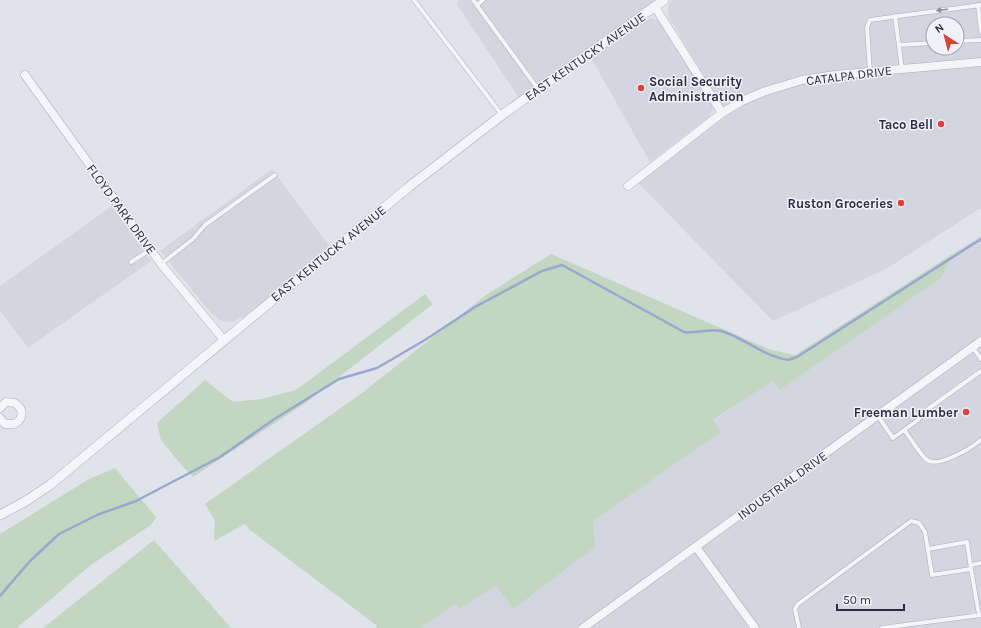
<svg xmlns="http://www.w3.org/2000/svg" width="981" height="628" font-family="Karla,sans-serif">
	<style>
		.built { fill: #d3d5e0; fill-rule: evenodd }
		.green { fill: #c2d6c1 }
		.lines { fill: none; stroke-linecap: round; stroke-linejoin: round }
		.stream { stroke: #99a8ce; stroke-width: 2.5 }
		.service-casing { stroke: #aaacb9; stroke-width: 5 }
		.minor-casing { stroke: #aaacb9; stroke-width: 9 }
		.tertiary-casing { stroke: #aaacb9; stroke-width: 10 }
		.service { stroke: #f4f5f9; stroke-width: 4 }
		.minor { stroke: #f4f5f9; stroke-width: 8 }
		.tertiary { stroke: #f4f5f9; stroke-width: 9 }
		.oneway { fill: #8e919e }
		.poi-dot { fill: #da423b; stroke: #f1f2f8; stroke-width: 1.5 }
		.labels { text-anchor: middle; stroke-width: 3; stroke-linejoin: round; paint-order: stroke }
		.street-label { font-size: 13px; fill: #282d44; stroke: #f1f2f8 }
		.poi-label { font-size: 13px; font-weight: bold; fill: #282d44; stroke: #f1f2f8; text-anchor: end }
	</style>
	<rect width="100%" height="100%" fill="#e1e3eb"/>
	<path class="built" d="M459 0H655L519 98 456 3Z
		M673 0H981V209H979L886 269 773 321 638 183 712 126 728 115 668 16V7L670 2ZM933 24H957V48H933Z
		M651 18 657 20 661 24 712 105 713 110 710 116 650 162 591 58 643 21Z
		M272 169 330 247 242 319 241 317 234 321 226 322 220 320 211 313 160 251Z
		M112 206 151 261 28 348 0 311V286Z
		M981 236V628H421L455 604 459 609 496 586 513 609 593 521 721 432 713 421 773 380 780 390 941 278 954 253Z"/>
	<path class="green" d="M954 253 941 278 780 390 773 381 713 420 721 432 593 521 595 547 513 609 496 586 459 609 455 604 421 628H377L376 625 250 530 245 524 214 541 215 521 205 504 362 393 486 295 551 254 771 350 795 355Z
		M425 294 433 304 304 404 193 477 184 468 161 440 157 423 205 380 233 402 262 399 296 390Z
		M115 468 156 517 151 525 92 564 17 628H0V534L89 479Z
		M154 540 231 628H43Z"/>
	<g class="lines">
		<path class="stream" d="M0 596 30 561 59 534 97 515 136 501 220 457 273 420 339 379 377 368 425 340 475 307 542 271 562 265 684 332C697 334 709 328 721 331 743 337 765 357 788 360L797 357 981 239"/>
		<defs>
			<path id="service" d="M414 0 502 115
				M473 0 538 89
				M477 5 483 0
				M978 5 981 32
				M895 16 902 69
				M957 41 981 40
				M899 45 933 43
				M870 72 867 27 870 20 981 5
				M131 262 150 250
				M161 264 193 239 205 225 275 175
				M973 348 981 359
				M878 416 893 438 918 420 928 409 981 371
				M904 430C910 437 921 456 927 460 939 468 971 448 981 440
				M928 549 967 542 971 569
				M971 565 981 563
				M799 628 795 609 798 604 911 521 919 523 925 532 932 575 971 569 979 615
				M882 628 981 615"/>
			<path id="minor" d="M655 7 722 113
				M25 75 161 264 224 340
				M628 186 722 113 742 101 763 92 802 80 835 75 981 62
				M0 408 6 402 15 403C24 409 24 419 14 424H5L0 418
				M696 547 755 628
				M583 628 981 341"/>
			<path id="tertiary" d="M0 515 26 501 50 485 410 186 502 115 664 0"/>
		</defs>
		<use href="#service" class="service-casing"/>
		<use href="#minor" class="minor-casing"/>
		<use href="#tertiary" class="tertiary-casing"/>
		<use href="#service" class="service"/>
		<use href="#minor" class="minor"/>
		<use href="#tertiary" class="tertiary"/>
	</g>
	<defs><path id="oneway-solid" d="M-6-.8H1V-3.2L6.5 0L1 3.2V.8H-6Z"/></defs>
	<use class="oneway" href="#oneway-solid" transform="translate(942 10) rotate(173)"/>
	<g class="poi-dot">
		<circle cx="641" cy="88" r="4"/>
		<circle cx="941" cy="124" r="4"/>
		<circle cx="901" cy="203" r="4"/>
		<circle cx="966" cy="412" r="4"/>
	</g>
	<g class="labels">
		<g class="street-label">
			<text transform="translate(585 56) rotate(-35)" y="5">EAST KENTUCKY AVENUE</text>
			<text transform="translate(849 75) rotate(-7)" y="5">CATALPA DRIVE</text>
			<text transform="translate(122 209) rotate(54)" y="5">FLOYD PARK DRIVE</text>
			<text transform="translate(328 253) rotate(-39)" y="5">EAST KENTUCKY AVENUE</text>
			<text transform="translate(782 485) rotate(-36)" y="5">INDUSTRIAL DRIVE</text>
		</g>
		<g class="poi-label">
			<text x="649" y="86" text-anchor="start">Social Security<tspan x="649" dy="15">Administration</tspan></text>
			<text x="933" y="129">Taco Bell</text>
			<text x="893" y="208">Ruston Groceries</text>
			<text x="958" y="417">Freeman Lumber</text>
		</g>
	</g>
	<g transform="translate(945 36) rotate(324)"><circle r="19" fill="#f1f2f8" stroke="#a1a3b0"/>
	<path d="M0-3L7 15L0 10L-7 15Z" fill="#da423b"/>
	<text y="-6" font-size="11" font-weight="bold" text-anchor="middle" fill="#282d44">N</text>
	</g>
	<path d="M837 604v6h67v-6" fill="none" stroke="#282d44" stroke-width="2"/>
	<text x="843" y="604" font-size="12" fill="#282d44" stroke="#f1f2f8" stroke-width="3" paint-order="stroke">50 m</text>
</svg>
